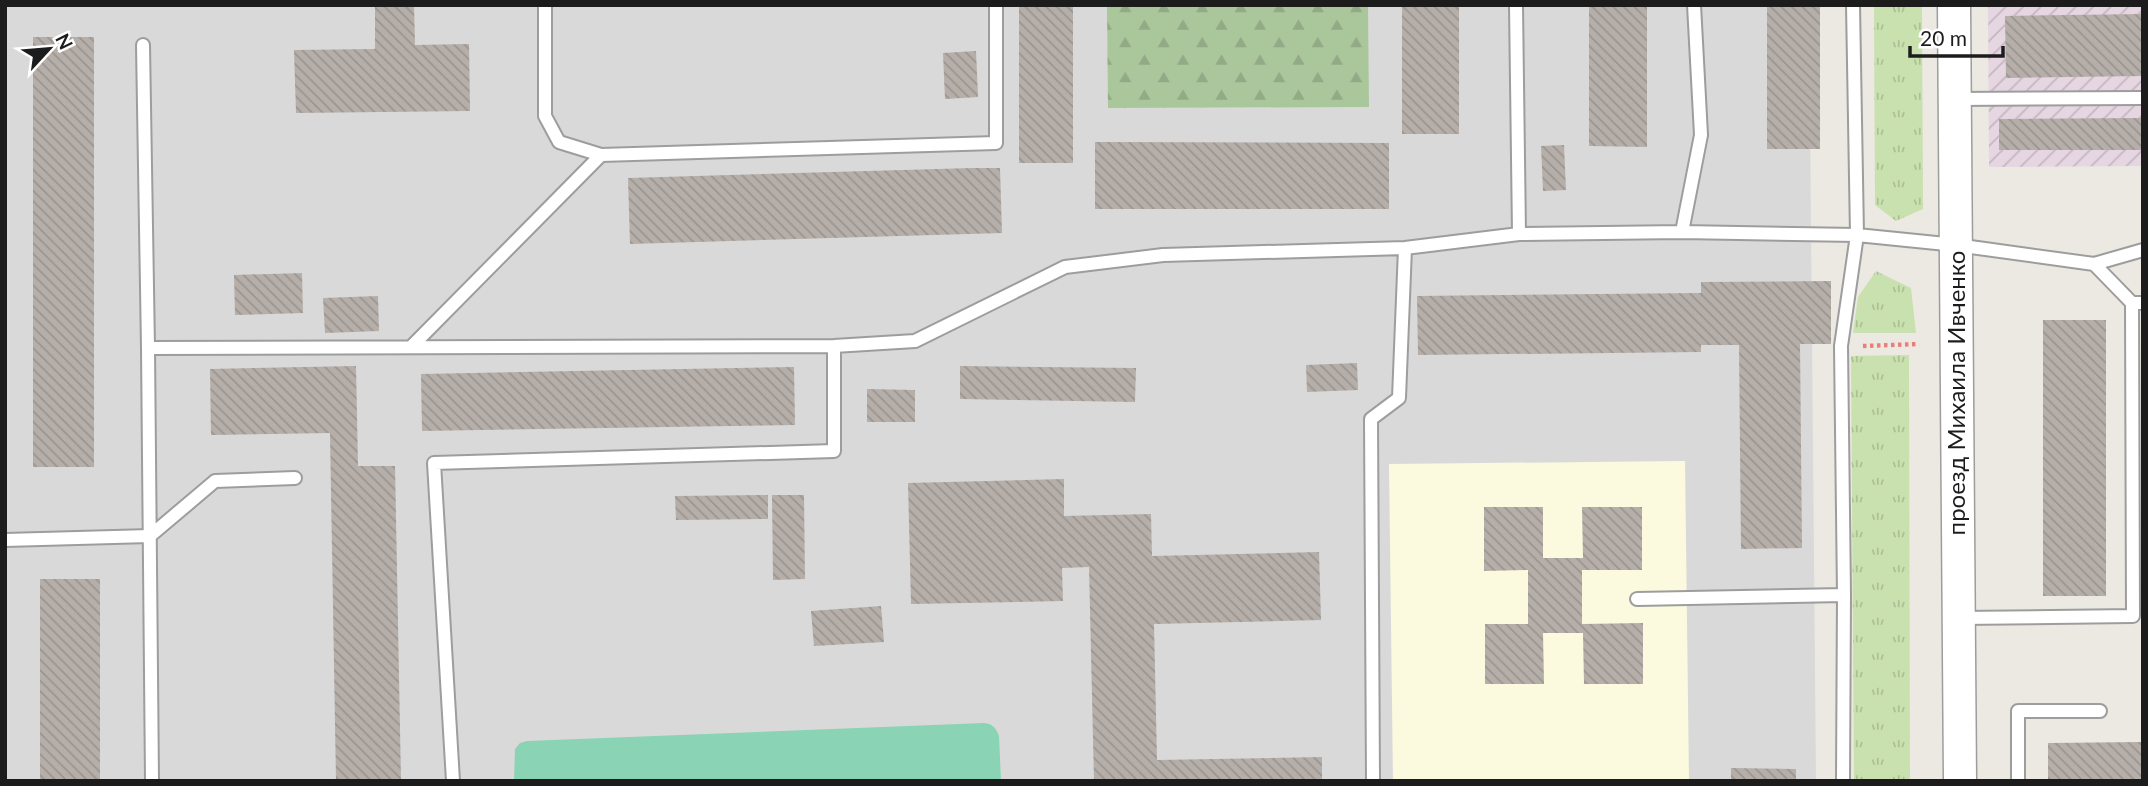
<svg xmlns="http://www.w3.org/2000/svg" width="2148" height="786" font-family="Lato,sans-serif">
	<style>
		.residential { fill: #dad9d9 }
		.industrial { fill: url(#industrial-furrows) }
		.education { fill: #fbfade }
		.grass { fill: url(#grass-tufts) }
		.forest { fill: url(#forest-firs) }
		.pitch { fill: #8ad3b5 }
		.building { fill: url(#building-back-hatch) }
		.lines { fill: none; stroke-linecap: round; stroke-linejoin: round }
		.service-casing { stroke: #9d9d9d; stroke-width: 16 }
		.tertiary-casing { stroke: #9d9d9d; stroke-width: 35 }
		.path { stroke: #e98078; stroke-width: 4.5; stroke-dasharray: 3.5 3.5; stroke-linecap: butt }
		.service { stroke: #fff; stroke-width: 12 }
		.tertiary { stroke: #fff; stroke-width: 32 }
		.labels { text-anchor: middle; stroke-width: 5; stroke-linejoin: round; paint-order: stroke }
		.street-label { font-size: 24px; fill: #1c1c1c; stroke: #fff }
	</style>
	<defs>
		<pattern id="industrial-furrows" width="10" height="10" patternUnits="userSpaceOnUse" patternTransform="scale(1.75)"><rect width="10" height="10" fill="#e5d6e2"/><path d="M-1 1l2-2M0 10L10 0M9 11l2-2" fill="none" stroke="#c4b7c1"/></pattern>
		<pattern id="grass-tufts" width="24" height="20" patternUnits="userSpaceOnUse" patternTransform="scale(1.75)"><rect width="24" height="20" fill="#c9e1ae"/><path d="M3 7l-1-3M5 7V3M7 7l1-3M15 17l-1-3M17 17v-4M19 17l1-3" fill="none" stroke="#acc095"/></pattern>
		<pattern id="forest-firs" width="22" height="20" patternUnits="userSpaceOnUse" patternTransform="scale(1.75)"><rect width="22" height="20" fill="#aac79c"/><path d="M5 1l3.5 6h-7zM16 11l3.5 6h-7z" fill="#92aa86"/></pattern>
		<pattern id="building-back-hatch" width="6" height="6" patternUnits="userSpaceOnUse" patternTransform="scale(1.75)"><rect width="6" height="6" fill="#b5aea9"/><path d="M-1 5l2 2M0 0l6 6M5-1l2 2" fill="none" stroke="#9b9591"/></pattern>
	</defs>
	<rect width="100%" height="100%" fill="#ece9e3"/>
	<path class="residential" d="M5 5H1809L1816 781H5Z"/>
	<path class="industrial" d="M1988 5H2143V166L1989 167Z"/>
	<path class="education" d="M1685 461 1689 781H1393L1389 464Z"/>
	<path class="grass" d="M1874 5H1922L1923 209 1896 221 1875 205Z
		M1876 271 1911 288 1916 333H1853L1858 297Z
		M1909 355 1910 781H1854L1851 356Z"/>
	<path class="forest" d="M1107 5H1368L1369 107 1108 108Z"/>
	<path class="pitch" d="M984 723C993 724 996 728 999 736L1001 781H514L515 749 520 743 527 741Z"/>
	<path class="building" d="M375 5H414L415 45 469 44 470 111 296 113 294 50 375 49Z
		M1019 5H1073V163H1019Z
		M1402 5H1459V134H1402Z
		M1589 5H1647V147L1589 146Z
		M1767 5H1820V149H1767Z
		M2143 14V76L2006 78 2005 16Z
		M33 37H94V467H33Z
		M976 51 978 97 945 99 943 53Z
		M2143 118V150H1999V119Z
		M1095 142 1389 143V209H1095Z
		M1564 145 1566 190 1543 191 1541 146Z
		M973 168H1000L1002 233 630 244 628 178Z
		M302 273 303 313 235 315 234 275Z
		M1831 281V344H1800L1802 548 1741 549 1739 345H1701V352L1418 355 1417 296 1701 293V282Z
		M378 296 379 331 325 333 323 298Z
		M2043 320H2106V596H2043Z
		M1357 363 1358 390 1307 392 1306 365Z
		M356 366 358 466H395L401 781H336L330 433 211 435 210 369Z
		M960 366 1136 368 1135 402 960 399Z
		M794 367 795 425 422 431 421 374Z
		M867 389 915 390V422H867Z
		M1064 479V516L1151 514 1152 556 1319 552 1321 620 1154 624 1157 760 1322 757V781H1094L1089 567 1062 568 1063 601 911 604 908 483Z
		M768 495V519L676 520 675 496Z
		M772 495H804L805 579 773 580Z
		M1484 507H1543V558H1583L1582 507H1642V570H1582V624L1643 623V684H1584L1583 633H1543L1544 684H1485V624H1528V570L1484 571Z
		M40 579H100V781H40Z
		M881 606 884 642 814 646 811 611Z
		M2143 742V781H2048V743Z
		M1731 768 1796 769V781H1731Z"/>
	<g class="lines">
		<defs>
			<path id="service" d="M545 5V116L559 142 601 155
				M1516 5 1519 234
				M143 45 148 348 834 346 915 341 1065 267 1163 255 1405 248 1519 234 1682 232 1857 235 1853 5
				M1954 99 2143 98
				M1682 232 1701 135 1694 5
				M2094 264 2143 250
				M412 346 601 155 996 143V5
				M148 348 152 781
				M5 540 150 536 215 481 295 478
				M1637 599 1844 595
				M1959 618 2133 616 2132 303
				M453 781 434 463 834 451V346
				M1373 781 1371 419 1399 398 1405 248
				M1843 781 1844 595 1841 346 1857 235 1956 245 2094 264 2132 303H2143
				M2018 781V711H2100"/>
			<path id="tertiary" d="M1954 5 1960 781"/>
		</defs>
		<use href="#service" class="service-casing"/>
		<use href="#tertiary" class="tertiary-casing"/>
		<path class="path" d="M1863 346 1919 344"/>
		<use href="#service" class="service"/>
		<use href="#tertiary" class="tertiary"/>
	</g>
	<g class="labels">
		<g class="street-label">
			<text transform="translate(1957 393) rotate(-90)" y="8">проезд Михаила Ивченко</text>
		</g>
	</g>
	<rect width="2148" height="786" fill="none" stroke="#1c1c1c" stroke-width="14"/>
	<g transform="translate(49 49) rotate(64)" stroke="#ffffff" stroke-width="5" paint-order="stroke">
	<path d="M0-5L12 26L0 18L-12 26Z" fill="#1c1c1c"/>
	<text y="-10" font-size="19" font-weight="bold" text-anchor="middle" fill="#1c1c1c">N</text>
	</g>
	<path d="M1910 46v10h93v-10" fill="none" stroke="#1c1c1c" stroke-width="3.5"/>
	<text x="1920" y="46" font-size="21" fill="#1c1c1c" stroke="#ffffff" stroke-width="5" paint-order="stroke">20 m</text>
</svg>
